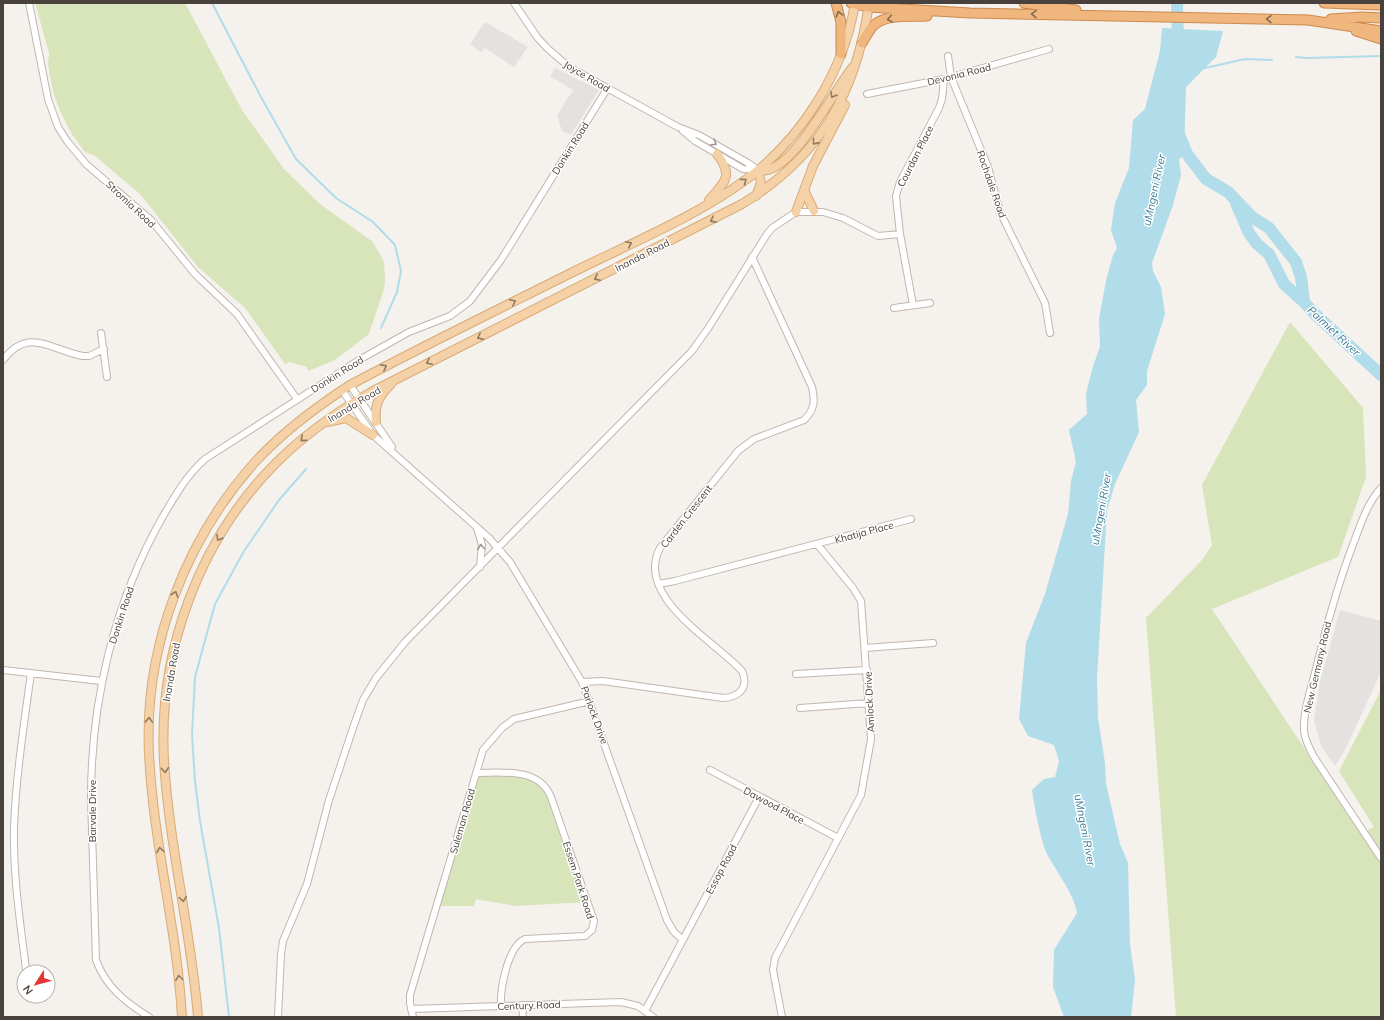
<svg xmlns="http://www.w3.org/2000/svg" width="1384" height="1020" font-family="Mulish,sans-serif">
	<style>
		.green { fill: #d8e4ba }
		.parking { fill: #e4e2e0 }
		.water { fill: #b1dcea }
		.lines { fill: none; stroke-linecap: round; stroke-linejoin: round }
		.stream { stroke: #b1dcea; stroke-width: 2 }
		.river { stroke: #b1dcea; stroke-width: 12 }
		.minor-casing { stroke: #c0b7b0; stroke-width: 8 }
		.major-casing { stroke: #d9ab77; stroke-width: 10 }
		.highway-casing { stroke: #ce894d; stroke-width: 11 }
		.minor { stroke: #fff; stroke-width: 6 }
		.major { stroke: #f4d1a6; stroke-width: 8 }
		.highway { stroke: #efb67d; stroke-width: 9 }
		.oneway { stroke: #836a52 }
		.oneway2 { stroke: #8d7b66 }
		.oneway3 { stroke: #9b9693 }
		.labels { text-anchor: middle; stroke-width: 3; stroke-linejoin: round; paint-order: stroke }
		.street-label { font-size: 10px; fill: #49413b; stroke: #fff }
		.water-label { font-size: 11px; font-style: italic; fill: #377c94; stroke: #fff }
	</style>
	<rect width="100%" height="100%" fill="#f5f1ed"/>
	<path class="green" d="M35 3H185L242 110 284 169 320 204 373 242 384 262 385 279 384 289 369 334 335 360 308 371 307 367 290 362 285 364 246 309 198 267 140 194 94 155 85 152 71 133 60 111 53 91 48 65 49 53Z
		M1290 322 1363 408 1366 477 1338 557 1212 609 1361 834 1374 827 1339 771 1381 690V1017H1176L1146 618 1202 560 1212 545 1202 485Z
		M476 774C503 775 521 772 545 788L587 902 516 906 476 899 474 906H437Z"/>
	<path class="parking" d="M485 22 528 47 514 67 485 48 481 52 470 44Z
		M555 68 599 90 571 135 562 131 557 115 573 90 550 76Z
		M1340 610 1381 621V672L1345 750 1335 766 1321 746 1314 720 1320 681Z"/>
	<path class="water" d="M1162 28 1223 31 1216 57 1186 87 1184 154 1179 160 1181 175 1173 205 1152 263 1153 271 1161 287 1165 314 1147 371V385L1136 400 1139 432 1115 484 1107 510 1097 678 1098 718 1105 763 1106 784 1120 844 1128 863 1130 944 1135 980 1131 1017H1064L1053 987 1054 950 1077 913C1073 892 1058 874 1048 856 1041 843 1034 805 1032 790L1044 779 1055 777 1059 761 1054 745 1028 736 1019 719 1026 643 1045 594 1068 514 1071 481 1076 462 1069 430 1087 414 1086 394 1093 366 1100 347 1099 319 1106 281 1113 255 1117 248 1111 230 1115 203 1129 168 1133 120 1145 109 1160 51Z"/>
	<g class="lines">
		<path class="stream" d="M212 3 262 99 296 159 336 198 373 222 395 245 401 271 397 292 381 328
			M1296 57 1307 58 1381 56
			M1201 69 1245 59 1272 60
			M229 1017 219 928 200 821 195 781 192 735 195 677 215 604 244 551 279 500 306 469"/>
		<path class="river" d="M1177 3 1178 44
			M1178 132 1187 154 1206 179 1228 192 1252 217 1269 228 1296 262 1301 277 1304 302 1315 314 1381 375
			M1236 203 1249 233 1257 244 1269 254 1284 284 1304 302"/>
		<defs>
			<path id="minor" d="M29 3 48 99 58 127 67 141 86 164 151 220 195 274 237 314 297 399
				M514 3 537 37 547 48 569 67 678 127 699 135 748 163 758 170
				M948 56 951 77 988 167 1000 212 1045 303 1050 333
				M867 94 944 79 1049 49
				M683 131 695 141 743 169 758 170
				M913 305 900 234 896 196 900 182 939 108 942 99 944 79
				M894 308 930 303
				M101 333 107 377
				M3 360C29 326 50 350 83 356H89L104 349
				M350 385 392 447
				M342 390 373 435 489 538 510 562 582 682 667 920 674 932 683 940
				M1381 488C1367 504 1361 523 1354 542 1338 583 1327 624 1317 665 1312 686 1303 710 1304 731 1305 741 1310 749 1314 757L1381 858
				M477 528 482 545 480 567
				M659 584 675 581 911 519
				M865 648 933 643
				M3 670 101 681
				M796 674 867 670
				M582 682 603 681 723 698C740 697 749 687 742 671 715 641 634 597 660 548L738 451 754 439 804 420C815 410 815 400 812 387L752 257
				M800 708 869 703
				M710 770 838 838
				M476 773C502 773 539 767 551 797L594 921 592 930 585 936 525 939C508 946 500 988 501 1006
				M26 969C20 922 13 875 14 827 16 776 24 724 31 673
				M522 1005 523 1017
				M411 1009 621 1002 638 1006 653 1017
				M645 1011 759 797
				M149 1017C125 1002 106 987 96 960L91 798C91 701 114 603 162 518 175 496 186 476 205 459L359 360 409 332 450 316 470 301 501 260 607 89
				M278 1017 281 954 283 941 307 884 329 800 354 725 363 700 376 678 405 642 692 351 709 327 767 234 772 228 796 212H823L843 218 878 236 900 234
				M413 1017 410 1003V995L483 750 502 728 514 719 590 701
				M782 1017 773 970 775 958 861 795 871 739 861 601 853 588 817 544"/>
			<path id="major" d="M758 170C790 179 834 89 853 67
				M805 192 814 211
				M756 196 761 183 758 170
				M709 200C725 182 734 176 717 154
				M796 212 813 166 845 105
				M327 422 346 418 373 435
				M376 422C374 405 379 396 391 384
				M182 1017C177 928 153 842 149 753 144 647 185 540 256 461 283 432 316 407 350 385 423 346 497 310 571 273 627 245 693 218 744 181 801 140 844 72 855 3
				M198 1017C191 931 169 846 164 760 158 652 199 540 276 463 305 434 338 411 373 391L742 204C820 157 857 92 869 3"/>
			<path id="highway" d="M836 3 841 22V54
				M851 3 868 7 970 13 1308 20 1381 31
				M1024 3 1076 10
				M1324 3 1381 5
				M1331 19 1362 17 1381 18
				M1356 31 1381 39
				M862 43C865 38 868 32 872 27 885 13 910 17 927 16"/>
		</defs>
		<use href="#minor" class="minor-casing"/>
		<use href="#major" class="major-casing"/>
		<use href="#highway" class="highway-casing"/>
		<use href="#minor" class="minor"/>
		<use href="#major" class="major"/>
		<use href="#highway" class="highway"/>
	</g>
	<defs><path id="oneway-chevron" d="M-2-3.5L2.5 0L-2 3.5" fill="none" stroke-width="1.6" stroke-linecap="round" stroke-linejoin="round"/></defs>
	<g class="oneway">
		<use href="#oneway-chevron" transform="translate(839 14) rotate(-105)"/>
		<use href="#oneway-chevron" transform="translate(1034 14) rotate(-179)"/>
		<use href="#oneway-chevron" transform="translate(890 19) rotate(170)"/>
		<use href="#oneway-chevron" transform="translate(1269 19) rotate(-179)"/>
	</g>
	<g class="oneway2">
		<use href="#oneway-chevron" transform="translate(833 95) rotate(120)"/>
		<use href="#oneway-chevron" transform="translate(815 142) rotate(129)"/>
		<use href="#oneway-chevron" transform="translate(744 181) rotate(-36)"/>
		<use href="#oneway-chevron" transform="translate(713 220) rotate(153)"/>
		<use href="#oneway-chevron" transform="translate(629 244) rotate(-27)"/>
		<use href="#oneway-chevron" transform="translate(597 278) rotate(153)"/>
		<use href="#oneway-chevron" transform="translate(513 302) rotate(-27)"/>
		<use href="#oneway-chevron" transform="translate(480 337) rotate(153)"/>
		<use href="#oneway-chevron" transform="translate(429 362) rotate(153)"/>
		<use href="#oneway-chevron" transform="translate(384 367) rotate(-28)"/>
		<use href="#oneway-chevron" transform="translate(303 439) rotate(140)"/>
		<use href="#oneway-chevron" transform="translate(219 538) rotate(121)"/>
		<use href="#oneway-chevron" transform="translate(175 594) rotate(-71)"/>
		<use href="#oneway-chevron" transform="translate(149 720) rotate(-88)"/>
		<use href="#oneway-chevron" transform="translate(165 770) rotate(86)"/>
		<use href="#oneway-chevron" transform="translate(160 850) rotate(-99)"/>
		<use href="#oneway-chevron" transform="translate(183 899) rotate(82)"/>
		<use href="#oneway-chevron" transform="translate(179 978) rotate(-98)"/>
	</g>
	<g class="oneway3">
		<use href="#oneway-chevron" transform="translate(714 143) rotate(30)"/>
		<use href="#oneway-chevron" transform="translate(481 547) rotate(-95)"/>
	</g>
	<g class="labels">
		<g class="street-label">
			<text transform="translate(959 74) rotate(-14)" y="4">Devonia Road</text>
			<text transform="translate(587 76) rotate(31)" y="4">Joyce Road</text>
			<text transform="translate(570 148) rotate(-58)" y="4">Donkin Road</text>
			<text transform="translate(915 156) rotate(-63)" y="4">Courdan Place</text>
			<text transform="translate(992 184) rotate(71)" y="4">Rochdale Road</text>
			<text transform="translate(131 204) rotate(43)" y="4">Stromia Road</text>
			<text transform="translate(642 255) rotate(-27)" y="4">Inanda Road</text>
			<text transform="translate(337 374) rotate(-32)" y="4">Donkin Road</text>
			<text transform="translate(354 404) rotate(-31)" y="4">Inanda Road</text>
			<text transform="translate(686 516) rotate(-52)" y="4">Carden Crescent</text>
			<text transform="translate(864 532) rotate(-15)" y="4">Khatija Place</text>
			<text transform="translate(121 615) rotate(-72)" y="4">Donkin Road</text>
			<text transform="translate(1317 667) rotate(-77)" y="4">New Germany Road</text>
			<text transform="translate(171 672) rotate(-80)" y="4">Inanda Road</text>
			<text transform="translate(869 702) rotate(-93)" y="4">Amlock Drive</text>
			<text transform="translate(595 715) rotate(70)" y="4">Parlock Drive</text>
			<text transform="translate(774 805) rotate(28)" y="4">Dawood Place</text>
			<text transform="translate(92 811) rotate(-90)" y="4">Barvale Drive</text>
			<text transform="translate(462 821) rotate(-74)" y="4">Suleman Road</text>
			<text transform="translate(721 869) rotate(-62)" y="4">Essop Road</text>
			<text transform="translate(579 880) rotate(72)" y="4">Essem Park Road</text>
			<text transform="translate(529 1005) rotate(-2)" y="4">Century Road</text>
		</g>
		<g class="water-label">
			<text transform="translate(1154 190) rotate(-78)" y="4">uMngeni River</text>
			<text transform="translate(1334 331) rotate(43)" y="4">Palmiet River</text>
			<text transform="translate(1101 509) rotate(-80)" y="4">uMngeni River</text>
			<text transform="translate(1085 830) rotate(79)" y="4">uMngeni River</text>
		</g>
	</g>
	<rect width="1384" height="1020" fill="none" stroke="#49413b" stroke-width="8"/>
	<g transform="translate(36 984) rotate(234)"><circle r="19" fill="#ffffff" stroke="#b6b3b1"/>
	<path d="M0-3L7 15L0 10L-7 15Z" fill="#e43538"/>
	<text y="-6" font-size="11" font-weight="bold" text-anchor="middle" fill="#49413b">N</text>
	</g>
</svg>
